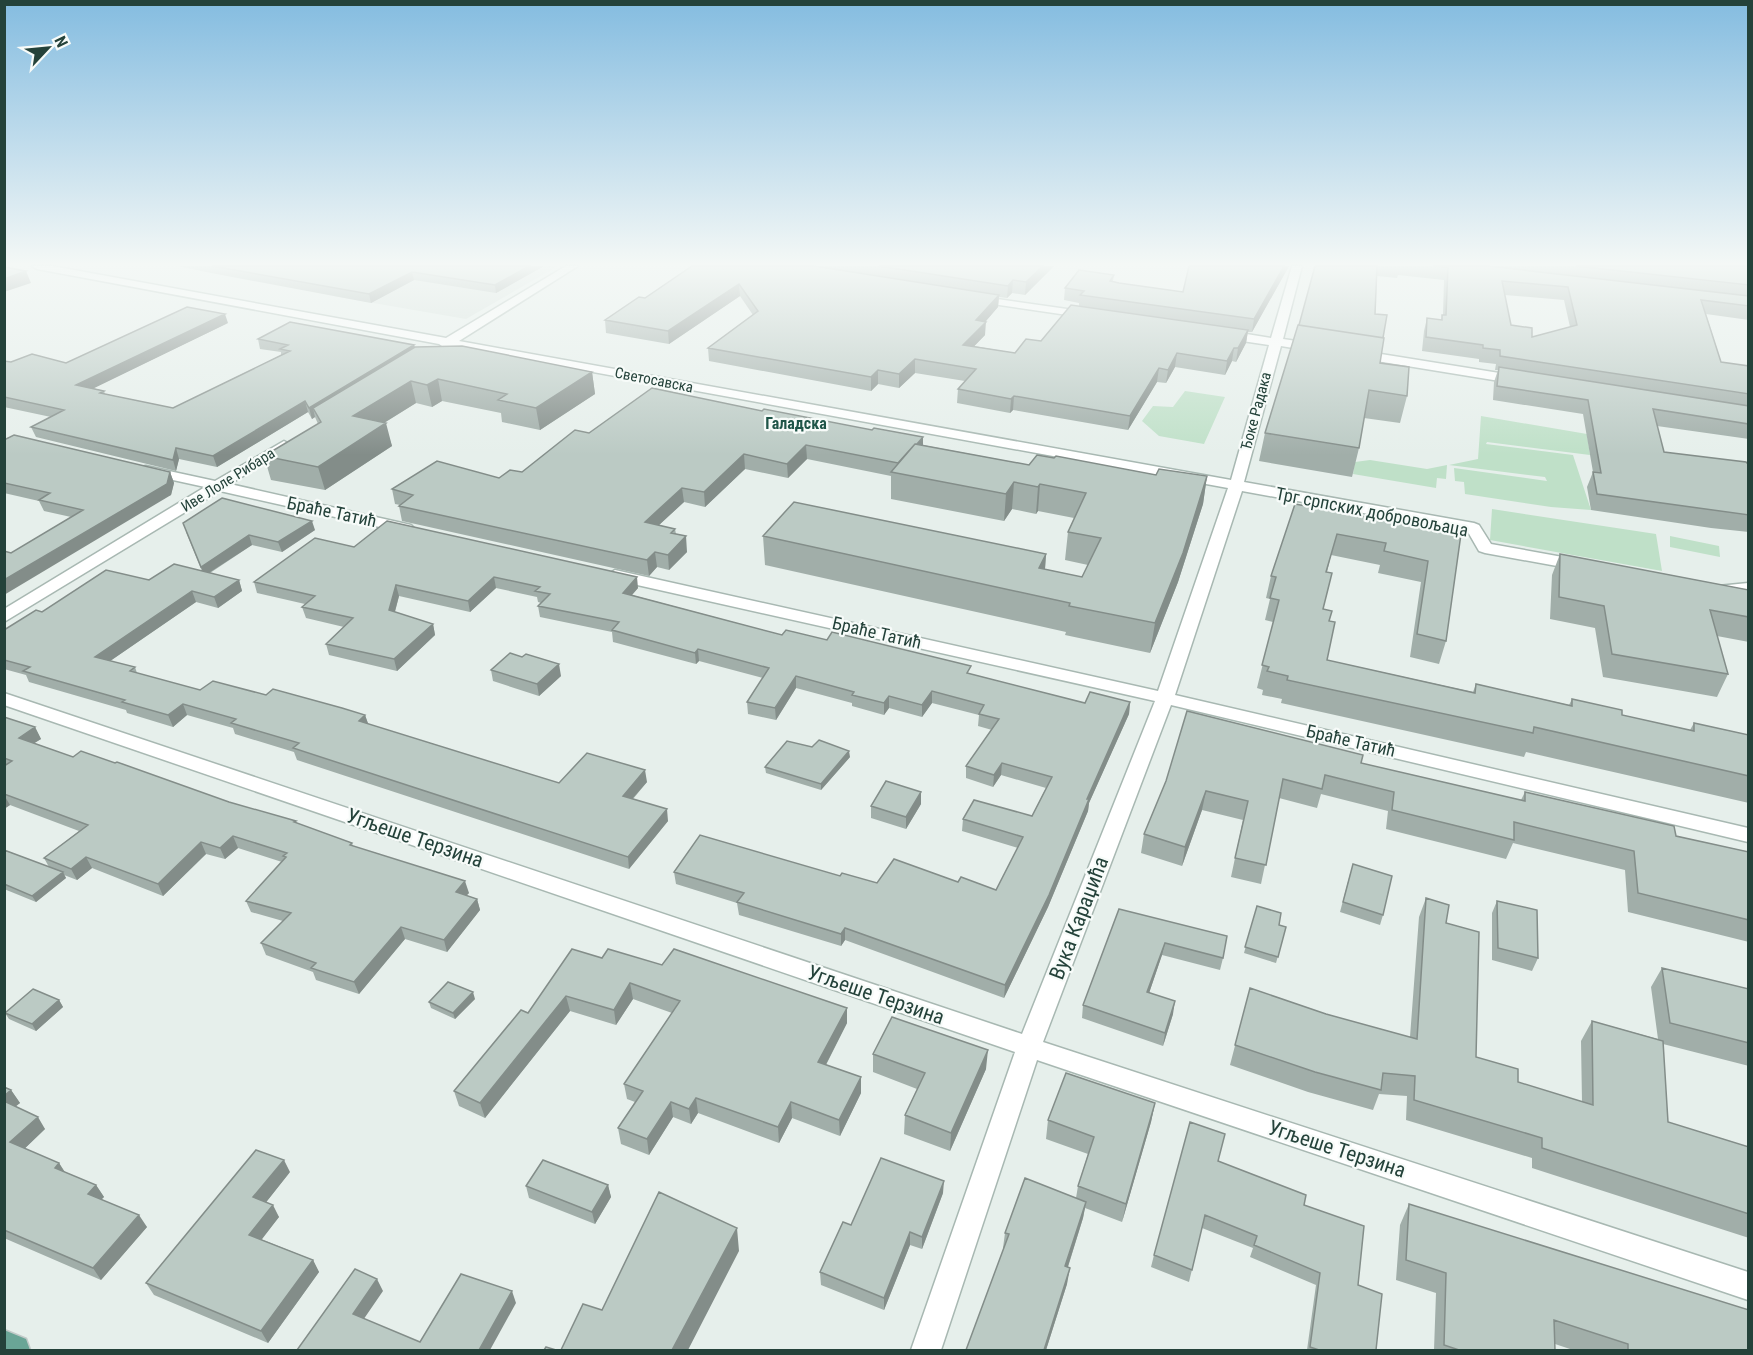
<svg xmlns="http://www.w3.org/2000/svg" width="1753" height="1355" font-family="'Roboto Condensed',sans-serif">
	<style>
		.built { fill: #d4dfda }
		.green { fill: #bfe0c8 }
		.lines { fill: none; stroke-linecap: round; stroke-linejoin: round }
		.minor-casing { stroke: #a8b8b2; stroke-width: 3 }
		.major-casing { stroke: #c2cac8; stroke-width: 3 }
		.minor { fill: #fff; fill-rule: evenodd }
		.major { fill: #6aa596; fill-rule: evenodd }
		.wall { fill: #a1aea9; fill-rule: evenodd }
		.shaded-wall { fill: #838d89 }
		.building { fill: #bbcac4; stroke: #838d89; stroke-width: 1.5; fill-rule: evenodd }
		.labels { text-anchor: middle; stroke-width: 4.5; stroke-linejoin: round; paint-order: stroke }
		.far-street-label { font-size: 15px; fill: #24423a; stroke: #f7fbf9 }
		.far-neighbourhood-label { font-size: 16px; font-weight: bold; fill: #1f5548; stroke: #f7fbf9 }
		.street-label { font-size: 18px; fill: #24423a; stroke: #f7fbf9 }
		.near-street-label { font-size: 21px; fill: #24423a; stroke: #f7fbf9 }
	</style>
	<rect width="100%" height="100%" fill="#e6efeb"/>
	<path class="built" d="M397 266H558L466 319 333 296Z"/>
	<path class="green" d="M1185 391 1225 397 1204 444 1159 436 1142 421 1153 406 1173 407Z
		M1481 416 1587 434 1590 455 1487 442 1486 444 1573 455 1591 510 1551 507 1465 494 1464 482 1455 481 1454 468 1547 481 1545 477 1449 465 1478 459Z
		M1370 460 1427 469 1447 465 1446 479 1437 478 1436 488 1353 474 1355 462Z
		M1492 509 1656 534 1662 571 1490 540Z
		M1670 536 1719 546 1720 557 1670 547Z"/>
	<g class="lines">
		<defs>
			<path id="minor" d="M32 266H52L446 338 566 266H578L459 341 1231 480 1269 345 1222 338 1216 334 1222 330 1271 338 1292 266H1302L1283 339 1317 344 1323 348 1317 352 1281 346 1244 482 1474 523 1479 525 1491 544 1579 560 1587 565 1579 570 1485 553 1479 551 1468 532 1242 491 1175 695 1748 828V842L1171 705 1043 1042 1748 1272V1300L1037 1060 941 1350H911L1015 1052 4 705V693L1022 1034 1155 701 615 580 607 575 615 570 1158 691 1228 488 450 346 445 348 439 344 37 269Z
				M976 296 1088 312 1094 315 1088 318 972 301 970 299Z
				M1356 350 1518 376 1524 380 1518 384 1352 357 1350 354Z
				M284 441 291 445 289 448 230 484 411 525 414 528 411 531 406 533 220 491 4 622V609L205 487 141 473 139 470 141 467 146 466 215 481Z
				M1748 583V593L1718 596 1710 591 1718 586Z"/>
			<path id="major" d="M4 1330 26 1339 30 1350H4Z"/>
		</defs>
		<use href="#minor" class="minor-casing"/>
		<use href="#major" class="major-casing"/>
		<use href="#minor" class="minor"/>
		<use href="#major" class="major"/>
	</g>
	<path class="wall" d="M178 266H553L550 267 544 266 496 293 414 280 371 303 211 273Z
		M692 266H1054L1025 295 1012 293 1007 298 999 297 998 307 985 322V335L974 346 1015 353 1041 341 1079 306V303L1064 300 1065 288 1114 275 1113 281 1119 283 1183 292 1289 266 1252 332H1248L1246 343 1236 362 1232 361 1225 375 1175 367 1166 383 1157 382 1128 430 1013 410 1010 413 957 403 958 389 965 381 915 373 899 388 878 384 871 391 709 361 708 348 753 315 740 296 669 344 606 333 605 320 645 298Z
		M1315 266H1749V320L1706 314 1721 362 1749 366V439L1657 426 1664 452 1749 465V532L1711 528 1591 510 1587 487 1593 472 1583 414 1493 400 1494 382 1498 370H1495L1496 364 1479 362V359L1422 351 1424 331 1427 318 1441 320 1443 315 1444 280 1398 275 1397 278 1377 276 1375 314 1380 363 1407 396 1400 423 1364 418 1359 448 1352 477 1259 461 1265 433 1299 325ZM1505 295 1564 300 1570 327 1532 337 1511 325Z
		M228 323 93 388 104 391 105 394 173 408 281 355V352L260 349 258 339 414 345 415 347 592 372 595 394 540 430 502 422 501 413 442 401 432 407 416 403 384 423 392 446 325 490 271 480 264 456 318 424 315 417 312 419 308 412 217 467 179 459 176 471 36 437 31 427 51 417 4 407V361L11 362 66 363Z
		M589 433 923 445 1029 465 1156 475 1207 476 1203 504 1178 582 1150 653 1065 635 1066 632 765 565 763 536 1046 554 1045 569 1082 577 1088 565 1065 560 1068 532 1074 518 1038 511 1036 514 1012 509 1004 521 891 499V476L807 459 788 478 745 469 705 507 684 502 659 525 675 529 676 534 687 552 669 570 657 567 649 576 402 521 399 506 400 505 395 504 392 489 499 478 522 472Z
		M4 440 170 472 174 483 171 495 11 553 71 517 44 511 39 501 4 493Z
		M1295 504 1461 534 1446 641 1439 664 1410 657 1421 582 1378 573 1380 565 1331 555 1327 572 1323 609 1329 621 1327 660 1473 692 1476 684 1569 705 1572 699 1622 715 1690 730 1694 723 1749 735V803L1526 752 1524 757 1281 703 1282 699 1262 695 1263 690 1257 688 1273 622 1265 620 1270 599 1266 598 1271 576Z
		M315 530 282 552 252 545 210 573 239 580 242 591 218 608 196 602 110 661 135 667 137 673 200 690 266 695 365 715 368 724 559 783 647 782 633 799 668 821 629 869 297 760 294 752 235 734 233 728 187 715 173 727 127 713 126 710 29 682 26 675 4 669V630L42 612 149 580 202 571 186 532Z
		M354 547 638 588 632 595 782 635 827 640 971 674 1085 703 1130 702 1129 714 1089 803 1088 811 1048 907 1004 998 845 940 841 946 739 915 737 903 676 884 674 872 840 876 877 883 958 882 996 890 1018 848 962 831 963 819 1032 816 1046 788 1001 775 993 787 966 778V766L992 730 978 726 979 715 932 703 922 717 889 708 884 715 852 706V703L796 688 776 720 748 714 747 702 763 678 699 661 696 664 613 642 612 632 540 617 538 606 541 603 538 602 537 597 496 588 470 612 399 596 395 612 433 624 435 635 397 671 329 655 326 644 344 627 306 618 302 607 305 604 257 593 254 582Z
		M1560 554 1749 590V642L1717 636 1728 674 1717 697 1603 677 1595 628 1550 619 1552 575Z
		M491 670 561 676 539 696 493 681Z
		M4 717 35 727 41 739 34 743 73 757 229 802 297 823 352 843 353 846 469 893 466 895 477 899 480 910 447 952 405 939 359 994 316 980 313 972 266 955 261 943 283 921 251 912 246 901 282 862 238 848 225 859 206 854 163 896 92 868 77 880 64 875 66 878 36 902 4 889V850L49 867 44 858 79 831 10 805 4 809Z
		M850 757 821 790 766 773 765 767Z
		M1361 763 1521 800 1525 792 1676 836 1749 852V942L1628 912 1625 870 1513 843 1506 859 1386 829 1388 811 1321 794 1317 808 1279 798 1261 884 1231 877 1243 820 1202 810 1182 866 1141 853 1144 834 1166 781Z
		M921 804 906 829 871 818V806Z
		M1350 874 1383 915 1380 925 1340 912Z
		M1426 898 1446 923 1476 1057 1518 1082 1582 1102 1581 1041 1592 1021 1658 1039 1651 987 1662 968 1749 989V1066L1663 1044 1668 1122 1749 1147V1238L1532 1168V1158L1406 1120 1407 1096 1379 1094 1373 1110 1308 1092 1230 1065 1250 988 1326 1014 1410 1037 1419 917Z
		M1497 901 1538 958 1532 971 1492 960V913Z
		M1257 906 1279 925 1286 927 1276 963 1244 953Z
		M1119 909 1223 958 1220 970 1162 955 1149 993 1173 1014 1163 1046 1082 1018 1083 1005Z
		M602 958 847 1023 826 1065 861 1077V1093L840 1136 792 1118 779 1143 698 1113 691 1124 673 1117 649 1155 621 1144 618 1128 635 1102 627 1099 624 1084 672 1013 633 999 616 1025 570 1011 485 1118 459 1106 454 1091 528 1013Z
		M475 999 455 1019 431 1008 429 1002Z
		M59 1000 63 1007 36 1031 9 1019 5 1013Z
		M873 1054 986 1069 950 1151 904 1134 905 1115 917 1089 873 1072Z
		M4 1087 11 1090 20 1103 15 1106 45 1129 24 1149 59 1163 65 1172 96 1185 104 1197 101 1199 147 1227 101 1280 4 1238Z
		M1155 1103 1151 1122 1122 1222 1085 1208 1083 1218 1068 1267 1067 1284 1046 1350H966L1004 1249 1003 1248 1005 1233 1076 1198 1078 1186 1088 1154 1046 1139 1048 1120Z
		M1218 1161 1304 1205 1376 1350H1307L1316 1285 1250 1257 1253 1248 1202 1228 1189 1282 1151 1267 1154 1255Z
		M290 1172 266 1202 279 1217 261 1239 313 1260 319 1272 268 1343 154 1295 146 1283Z
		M608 1185 611 1197 595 1224 529 1198 526 1186Z
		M943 1193 922 1249 910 1245 884 1310 821 1285 820 1272 851 1225Z
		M1409 1204 1749 1350H1573L1555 1344V1350H1434L1436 1293 1396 1280 1400 1225Z"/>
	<path class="shaded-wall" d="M529 266H544L496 293 495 285Z
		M1043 266H1054L1025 295 1026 282Z
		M1284 266H1289L1252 332 1254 319Z
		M26 271 31 283 4 292V279Z
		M412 272 414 280 371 303 369 294Z
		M1013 280 1012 293 1007 298 1008 286Z
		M739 284 740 296 669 344 668 331Z
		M999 295 998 307 980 328 986 322 985 335 963 358V345L976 320Z
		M225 314 228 323 80 395 76 385Z
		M1248 330 1246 343 1236 362 1238 348Z
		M414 345 416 355 313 408 315 417 312 419 309 408Z
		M1234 348 1232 361 1225 375 1227 361Z
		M1177 353 1175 367 1166 383 1168 370Z
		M915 359V373L899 388V374Z
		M1159 368 1157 382 1128 430 1130 416Z
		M878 370V384L871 391V377Z
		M592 372 595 394 540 430 536 408Z
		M438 379 442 401 432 407 427 385Z
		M411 381 416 403 358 439 353 416Z
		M1014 396 1013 410 1010 413 1011 399Z
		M305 401 308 412 217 467 213 456Z
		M386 423 392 446 325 490 318 467Z
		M923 437V451L901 464Z
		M806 445 807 459 788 478 787 464Z
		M176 448 179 459 176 471 173 460Z
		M744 454 745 469 705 507 704 492Z
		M170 472 174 483 171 495 4 595V580Z
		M1207 476 1203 504 1178 582 1150 653 1155 623Z
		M1014 482 1012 509 1004 521 1006 494Z
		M1040 484 1038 511 1036 514 1038 487Z
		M682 488 684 502 646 537 645 522Z
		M312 521 315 530 282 552 278 542Z
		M249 535 252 545 204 576 201 567Z
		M686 536 687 552 669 570 668 555Z
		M655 552 657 567 649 576 647 560Z
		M1046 554 1044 583 1036 596 1039 568Z
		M494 577 496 588 470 612 468 601Z
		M637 577 638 588 624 604 623 593Z
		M239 580 242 591 218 608 214 597Z
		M396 585 399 596 392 622 389 610Z
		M192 591 196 602 100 668 95 657Z
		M433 624 435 635 397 671 394 659Z
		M698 649 699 661 696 664 695 653Z
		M559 664 561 676 539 696 537 684Z
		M796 676V688L776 720 775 708Z
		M932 691V703L922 717V705Z
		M889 696V708L884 715V703Z
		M1130 702 1129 714 1089 803 1088 811 1048 907 1004 998 1005 985Z
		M183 704 187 715 173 727 168 715Z
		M365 715 369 726 359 721Z
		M35 727 41 739 25 749 19 738Z
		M849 751 850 757 821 790V784Z
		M1002 763 1001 775 993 787 994 775Z
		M645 770 647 782 625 807 623 796Z
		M1206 791 1202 810 1182 866 1185 847Z
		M921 792V804L906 829V817Z
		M4 795 10 805 4 809Z
		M667 809 668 821 629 869 628 857Z
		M233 836 238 848 225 859 220 848Z
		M201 842 206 854 163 896 158 884Z
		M86 857 92 868 77 880 71 869Z
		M63 872 66 878 36 902 32 896Z
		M465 881 469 893 459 904 456 892Z
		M477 899 480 910 447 952 444 940Z
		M401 927 405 939 359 994 354 982Z
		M845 928V940L841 946V934Z
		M1165 943 1162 955 1145 1005 1147 992Z
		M630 983 633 999 616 1025 614 1010Z
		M473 992 475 999 455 1019 453 1013Z
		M566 996 570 1011 485 1118 480 1103Z
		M59 1000 63 1007 36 1031 32 1024Z
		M1175 1001 1173 1014 1163 1046 1165 1033Z
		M847 1008V1023L819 1078 818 1062Z
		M988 1050 986 1069 950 1151 951 1133Z
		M861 1077V1093L840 1136 839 1120Z
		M11 1090 20 1103 9 1112 4 1105V1096Z
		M696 1098 698 1113 691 1124 689 1109Z
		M671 1102 673 1117 649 1155 647 1139Z
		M791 1102 792 1118 779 1143 778 1127Z
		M1155 1103 1151 1122 1122 1222 1126 1204Z
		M38 1117 45 1129 18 1155 10 1142Z
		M284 1160 290 1172 260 1210 253 1197Z
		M59 1163 67 1176 55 1168Z
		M944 1181 943 1193 922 1249V1237Z
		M96 1185 104 1197 95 1206 88 1194Z
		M608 1185 611 1197 595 1224 592 1212Z
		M1086 1202 1083 1218 1063 1282 1065 1266Z
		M273 1205 279 1217 256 1247 249 1235Z
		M139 1215 147 1227 101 1280 93 1268Z
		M737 1228 739 1251 688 1350H672Z
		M910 1232V1245L884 1310V1298Z
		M313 1260 319 1272 268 1343 261 1331Z
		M1070 1268 1067 1284 1046 1350H1044Z
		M377 1279 383 1291 359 1326 353 1314Z
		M512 1291 516 1303 490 1350H479Z"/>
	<path class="building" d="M212 266H529L495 285 412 272 369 294Z
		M692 266H814L999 295 976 320 986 322 963 345 1015 353 1026 339 1041 341 1071 305 1248 330 1238 348H1234L1227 361 1177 353 1168 370 1159 368 1130 416 1014 396 1011 399 958 389 976 369 915 359 899 374 878 370 871 377 708 348 758 311 739 284 668 331 605 320 639 297 645 298Z
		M879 266H1043L1026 282 1013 280 1008 286Z
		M1189 266H1284L1254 319 1080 295 1084 291 1065 288 1079 270 1114 275 1110 281 1119 283 1183 292Z
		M1315 266H1377L1375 314 1387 315 1383 338 1299 325Z
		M1433 266H1488L1749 296V306L1701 300 1721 362 1749 366V394L1500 356V350L1483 348V345L1426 337 1427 318 1442 320V315H1446L1448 267ZM1502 281 1568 287 1577 325 1532 337V328L1511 325Z
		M1576 266H1749V285Z
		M4 267 26 271 4 279Z
		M187 307 225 314 76 385 104 391 100 393 173 408 290 351 280 349 288 345 258 339 290 322 414 345 309 408 305 401 213 456 176 448 173 460 31 427 64 410 4 397V361L11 362 32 354 66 363Z
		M1298 325 1384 338 1380 363 1409 367 1407 396 1369 390 1359 448 1265 433Z
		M462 346 592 372 536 408 498 400 507 394 438 379 427 385 411 381 353 416 386 423 318 467 264 456 321 422 313 408 415 347Z
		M1499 367 1749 406V424L1653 409 1664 452 1746 462 1749 465V515L1597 494 1593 472 1601 473 1588 400 1497 386Z
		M652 388 762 411 764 409 872 430 874 428 923 437 917 444H915L898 463 806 445 787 464 744 454 704 492 682 488 645 522 675 529 671 533 686 536 668 555 655 552 647 560 399 506 413 495 392 489 437 461 499 478 510 470 522 472 575 430 589 433Z
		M14 435 170 472 167 484 4 580V551L11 553 83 510 39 500 50 493 4 483V440Z
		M915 444 1029 465 1037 455 1054 458 1056 456 1156 475 1159 469 1207 476 1183 553 1155 623 1069 606 1070 603 763 536 794 502 1046 554 1039 568 1082 577 1101 538 1068 532 1086 493 1040 484 1038 487 1014 482 1006 494 891 472Z
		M222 498 312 521 278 542 249 535 201 567 183 523Z
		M1295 504 1461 534 1446 641 1417 634 1428 561 1384 551 1386 543 1337 534 1326 572 1332 573 1323 609 1332 611 1329 621 1335 622 1327 660 1475 693 1476 684 1572 706V699L1622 710V715L1694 731V723L1749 735V776L1534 727 1533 733 1287 680 1288 676 1267 671 1269 667 1262 665 1279 600 1270 598 1276 577 1271 576Z
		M387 521 637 577 623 593 782 635 786 630 827 640 832 632 971 666 967 673 1085 703 1090 692 1130 702 1087 799H1089L1049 895 1005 985 845 928 841 934 737 902 744 893 674 872 700 835 840 876 842 873 877 883 894 859 958 882 961 877 996 890 1023 837 963 819 974 800 1032 816 1052 777 1002 763 994 775 966 766 999 719 979 714 984 705 932 691 922 705 889 696 884 703 852 695 854 692 796 676 775 708 747 702 769 668 698 649 695 653 612 630 619 622 538 606 550 594 535 591 540 587 494 577 468 601 396 585 389 610 433 624 394 659 326 644 353 618 302 607 315 596 254 582 315 538 354 547Z
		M1560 554 1749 590V617L1710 610 1728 674 1612 654 1604 606 1559 597Z
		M174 564 239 580 214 597 192 591 95 657 135 667 130 671 200 690 213 681 266 695 273 689 342 708 365 715 359 721 559 783 587 753 645 770 623 796 667 809 628 857 293 748 299 743 231 723 236 719 183 704 168 715 122 702 125 700 23 671 30 667 4 660V630L36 610 42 612 106 570 149 580Z
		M510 653 522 657 526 654 559 664 537 684 491 670Z
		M1187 711 1363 755 1361 763 1525 801V792L1674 826 1676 836 1749 852V920L1638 893 1634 851 1514 822V840L1392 810 1394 792 1325 775 1322 789 1283 779 1266 865 1235 858 1248 801 1206 791 1185 847 1144 834 1166 781Z
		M4 717 35 727 19 738 73 757 81 751 115 763 117 762 229 802 296 821 294 822 352 843 350 845 465 881 456 892 477 899 444 940 401 927 354 982 311 968 316 963 261 943 291 913 246 901 286 857 283 856 287 853 233 836 220 848 201 842 158 884 86 857 71 869 44 858 88 825 4 794V766L12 761 4 758Z
		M819 740 849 751 821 784 765 767 787 741 812 747Z
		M886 781 921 792 906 817 871 806Z
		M4 850 63 872 32 896 4 884Z
		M1353 864 1392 876 1383 915 1343 902Z
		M1426 898 1449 905 1446 923 1479 932 1476 1057 1518 1069V1082L1593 1105 1592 1021 1663 1041 1668 1122 1749 1147V1214L1542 1148V1138L1414 1100 1415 1076 1383 1073 1381 1090 1315 1072 1235 1045 1250 988 1326 1014 1417 1039Z
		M1497 901 1537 910 1538 958 1498 948Z
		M1257 906 1281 913 1279 925 1286 927 1278 957 1245 947Z
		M1119 909 1227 936 1223 958 1165 943 1147 992 1175 1001 1165 1033 1083 1005Z
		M572 949 602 958 608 949 662 965 674 949 847 1008 818 1062 861 1077 839 1120 791 1102 778 1127 696 1098 689 1109 671 1102 647 1139 618 1128 643 1091 624 1084 680 1001 630 983 614 1010 566 996 480 1103 454 1091 521 1010 528 1013Z
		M1662 968 1749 989V1043L1670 1023Z
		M448 982 473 992 453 1013 429 1002Z
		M33 989 59 1000 32 1024 5 1013Z
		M892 1017 988 1050 951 1133 905 1115 925 1073 873 1054Z
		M1066 1073 1155 1103 1126 1204 1078 1186 1094 1137 1048 1120Z
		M4 1087 11 1090 4 1096Z
		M4 1101 38 1117 10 1142 59 1163 55 1168 96 1185 88 1194 139 1215 93 1268 4 1230Z
		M1190 1122 1225 1134 1218 1161 1306 1195 1304 1205 1364 1226 1358 1285 1382 1294 1376 1350H1319L1310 1347 1320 1273 1254 1245 1257 1236 1205 1215 1192 1270 1154 1255Z
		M256 1150 284 1160 253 1197 273 1205 249 1235 313 1260 261 1331 146 1283Z
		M881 1158 944 1181 922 1237 910 1232 884 1298 820 1272 843 1222 851 1225Z
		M543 1160 608 1185 592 1212 526 1186Z
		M1025 1178 1086 1202 1065 1266 1070 1268 1044 1350H966L1009 1234 1005 1233Z
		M659 1192 737 1228 672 1350H561L583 1304 602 1310Z
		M1409 1204 1749 1310V1350H1628V1344L1554 1320 1555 1350H1459L1444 1345 1446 1273 1406 1260Z
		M355 1269 377 1279 353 1314 420 1342 461 1274 512 1291 479 1350H297Z
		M546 1347 556 1350H544Z"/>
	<linearGradient id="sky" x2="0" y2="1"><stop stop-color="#84bce0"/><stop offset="0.58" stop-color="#f4f8f6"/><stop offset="1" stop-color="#f4f8f6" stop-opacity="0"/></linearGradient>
	<rect width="1753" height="455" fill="url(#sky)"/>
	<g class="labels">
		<g class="far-street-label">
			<text transform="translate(654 380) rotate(11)" y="5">Светосавска</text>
			<text transform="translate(1256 411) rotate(-75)" y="5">Ђоке Радака</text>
			<text transform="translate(228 480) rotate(-32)" y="5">Иве Лоле Рибара</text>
		</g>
		<g class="far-neighbourhood-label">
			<text x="796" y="429">Галадска</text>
		</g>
		<g class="street-label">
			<text transform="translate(332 512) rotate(12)" y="6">Браће Татић</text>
			<text transform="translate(1372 512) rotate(11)" y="6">Трг српских добровољаца</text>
			<text transform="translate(877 633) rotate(13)" y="6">Браће Татић</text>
			<text transform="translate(1351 741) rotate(13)" y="6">Браће Татић</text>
		</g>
		<g class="near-street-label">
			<text transform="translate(415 838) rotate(19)" y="7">Угљеше Терзина</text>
			<text transform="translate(1079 918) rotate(-69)" y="7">Вука Караџића</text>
			<text transform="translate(876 995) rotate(19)" y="7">Угљеше Терзина</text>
			<text transform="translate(1337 1149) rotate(18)" y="7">Угљеше Терзина</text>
		</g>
	</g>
	<rect width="1753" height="1355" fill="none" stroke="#24423a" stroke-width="12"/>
	<g transform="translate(48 48) rotate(64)" stroke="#f7fbf9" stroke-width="4.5" paint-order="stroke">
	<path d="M0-4.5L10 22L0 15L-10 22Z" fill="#24423a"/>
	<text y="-9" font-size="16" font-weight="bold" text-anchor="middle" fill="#24423a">N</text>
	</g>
</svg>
